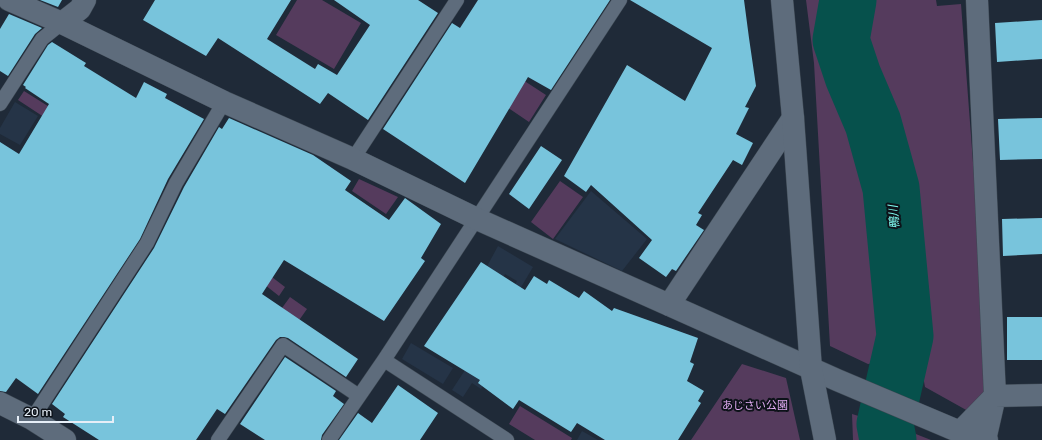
<svg xmlns="http://www.w3.org/2000/svg" width="1042" height="440" font-family="Rubik,'Noto Sans JP',sans-serif">
	<style>
		.built { fill: #253447 }
		.green { fill: #553b5d }
		.water { fill: #06514c }
		.lines { fill: none; stroke-linecap: round; stroke-linejoin: round }
		.river { stroke: #06514c; stroke-width: 57 }
		.building { fill: #78c4dc }
		.service-casing { stroke: #3d4853; stroke-width: 15 }
		.minor-casing { stroke: #3d4853; stroke-width: 23 }
		.tertiary-casing { stroke: #3d4853; stroke-width: 23 }
		.service { stroke: #5e6c7c; stroke-width: 14 }
		.minor { stroke: #5e6c7c; stroke-width: 22 }
		.tertiary { stroke: #5e6c7c; stroke-width: 22 }
		.labels { text-anchor: middle; stroke-width: 4; stroke-linejoin: round; paint-order: stroke }
		.park-label { font-size: 11px; fill: #e1abf2; stroke: #0d1219 }
		.water-label { font-size: 12px; font-style: italic; fill: #7ffbf0; stroke: #0d1219 }
	</style>
	<rect width="100%" height="100%" fill="#1f2a38"/>
	<path class="built" d="M15 102 38 116 20 145 0 134V128Z
		M591 191 647 239 622 271 555 239Z
		M498 246 533 267 501 321 495 318 517 281 505 274 502 280 485 270Z
		M486 338 505 350 481 389 472 383 463 397 452 390Z
		M411 343 453 368 443 384 402 359Z
		M582 431 598 440H577Z"/>
	<path class="green" d="M297 0H322L361 23 334 69 276 35Z
		M806 0H840L833 44 855 109 879 193 894 318 885 362 868 364 830 346 814 63Z
		M861 0H936L937 6 961 4 990 386 968 411 925 387 918 348 902 219 905 198 897 127 862 65 854 27Z
		M503 67 546 95 529 122 486 93Z
		M24 91 59 113 53 123 18 100Z
		M359 179 398 197 386 214 352 191Z
		M560 181 583 197 553 239 531 222Z
		M246 270 264 271 285 287 279 296Z
		M290 297 307 309 288 336 271 323Z
		M742 364 786 378 800 440H691Z
		M520 406 572 438 571 440H535L509 424Z
		M852 414 872 420 876 440H853Z
		M898 427 931 440H899Z"/>
	<path class="water" d="M885 380 904 386 893 425 895 440H879L875 418Z"/>
	<g class="lines">
		<path class="river" d="M848 0 841 40 853 76 873 123 891 188 905 336 885 424 888 440"/>
	</g>
	<path class="building" d="M40 0H62L58 7Z
		M155 0H291L267 39 315 69 318 64 337 75 370 25 334 0H418L438 13 368 120 328 93 320 104 218 38 206 56 143 20Z
		M478 0H610L551 90 528 77 465 183 383 129 452 23 460 28Z
		M630 0H744L749 38 756 86 745 107 749 108 736 134 753 143 742 165 733 160 698 213 702 215 696 225 704 230 676 271 672 269 666 277 639 258 652 240 591 185 586 192 564 176 627 65 685 101 712 48Z
		M9 14 42 28 35 34 8 76 0 71V29Z
		M1042 20V59L997 62 995 23Z
		M52 42 86 63 84 66 136 98 144 82 167 94 165 98 204 119 168 179 140 239 38 394 16 378 6 392 0 391V142L19 154 49 104 25 88 26 87 23 85 48 45Z
		M229 118 313 155 351 181 345 190 389 220 405 198 441 224 421 258 425 261 384 321 284 260 262 294 358 359 346 377 288 338 284 337H280L276 340 225 414 217 409 196 440H99L63 417 65 414 52 404 154 248 184 187 219 127 222 129Z
		M1042 118V159L1000 160 998 119Z
		M541 146 562 160 529 209 509 194Z
		M1042 218V254L1003 256 1002 219Z
		M481 262 525 290 534 276 547 284 549 280 579 298 584 291 612 311 614 308 698 338 690 362 694 364 687 381 704 391 698 401 701 403 678 440H605L577 423 571 432 519 400 513 409 478 383 480 380 424 346Z
		M1007 317H1042V360H1007Z
		M285 357 336 391 333 396 344 404 322 435 321 440H265L240 424Z
		M398 385 438 413 420 440H339L358 413 372 423Z"/>
	<g class="lines">
		<defs>
			<path id="service" d="M0 104 42 39 62 23
				M353 159 457 0
				M384 360 507 440
				M32 419 147 243 176 183 224 102
				M218 440 283 345 359 396
				M329 440 384 360 620 0"/>
			<path id="minor" d="M9 0 62 23 224 102 353 159 477 219 837 380 960 432 987 440
				M977 0 995 396 985 440
				M62 23 80 9 85 0
				M669 305 793 118
				M0 403 32 419 65 440
				M960 432 995 396 1042 395"/>
			<path id="tertiary" d="M782 0 793 118 811 369 825 440"/>
		</defs>
		<use href="#service" class="service-casing"/>
		<use href="#minor" class="minor-casing"/>
		<use href="#tertiary" class="tertiary-casing"/>
		<use href="#service" class="service"/>
		<use href="#minor" class="minor"/>
		<use href="#tertiary" class="tertiary"/>
	</g>
	<g class="labels">
		<g class="park-label">
			<text x="755" y="409">あじさい公園</text>
		</g>
		<g class="water-label">
			<text transform="translate(894 217) rotate(-95)" y="4">鴨川</text>
		</g>
	</g>
	<path d="M18 416v6h95v-6" fill="none" stroke="#e6eef7" stroke-width="2"/>
	<text x="24" y="416" font-size="12" fill="#e6eef7" stroke="#0d1219" stroke-width="3" paint-order="stroke">20 m</text>
</svg>
